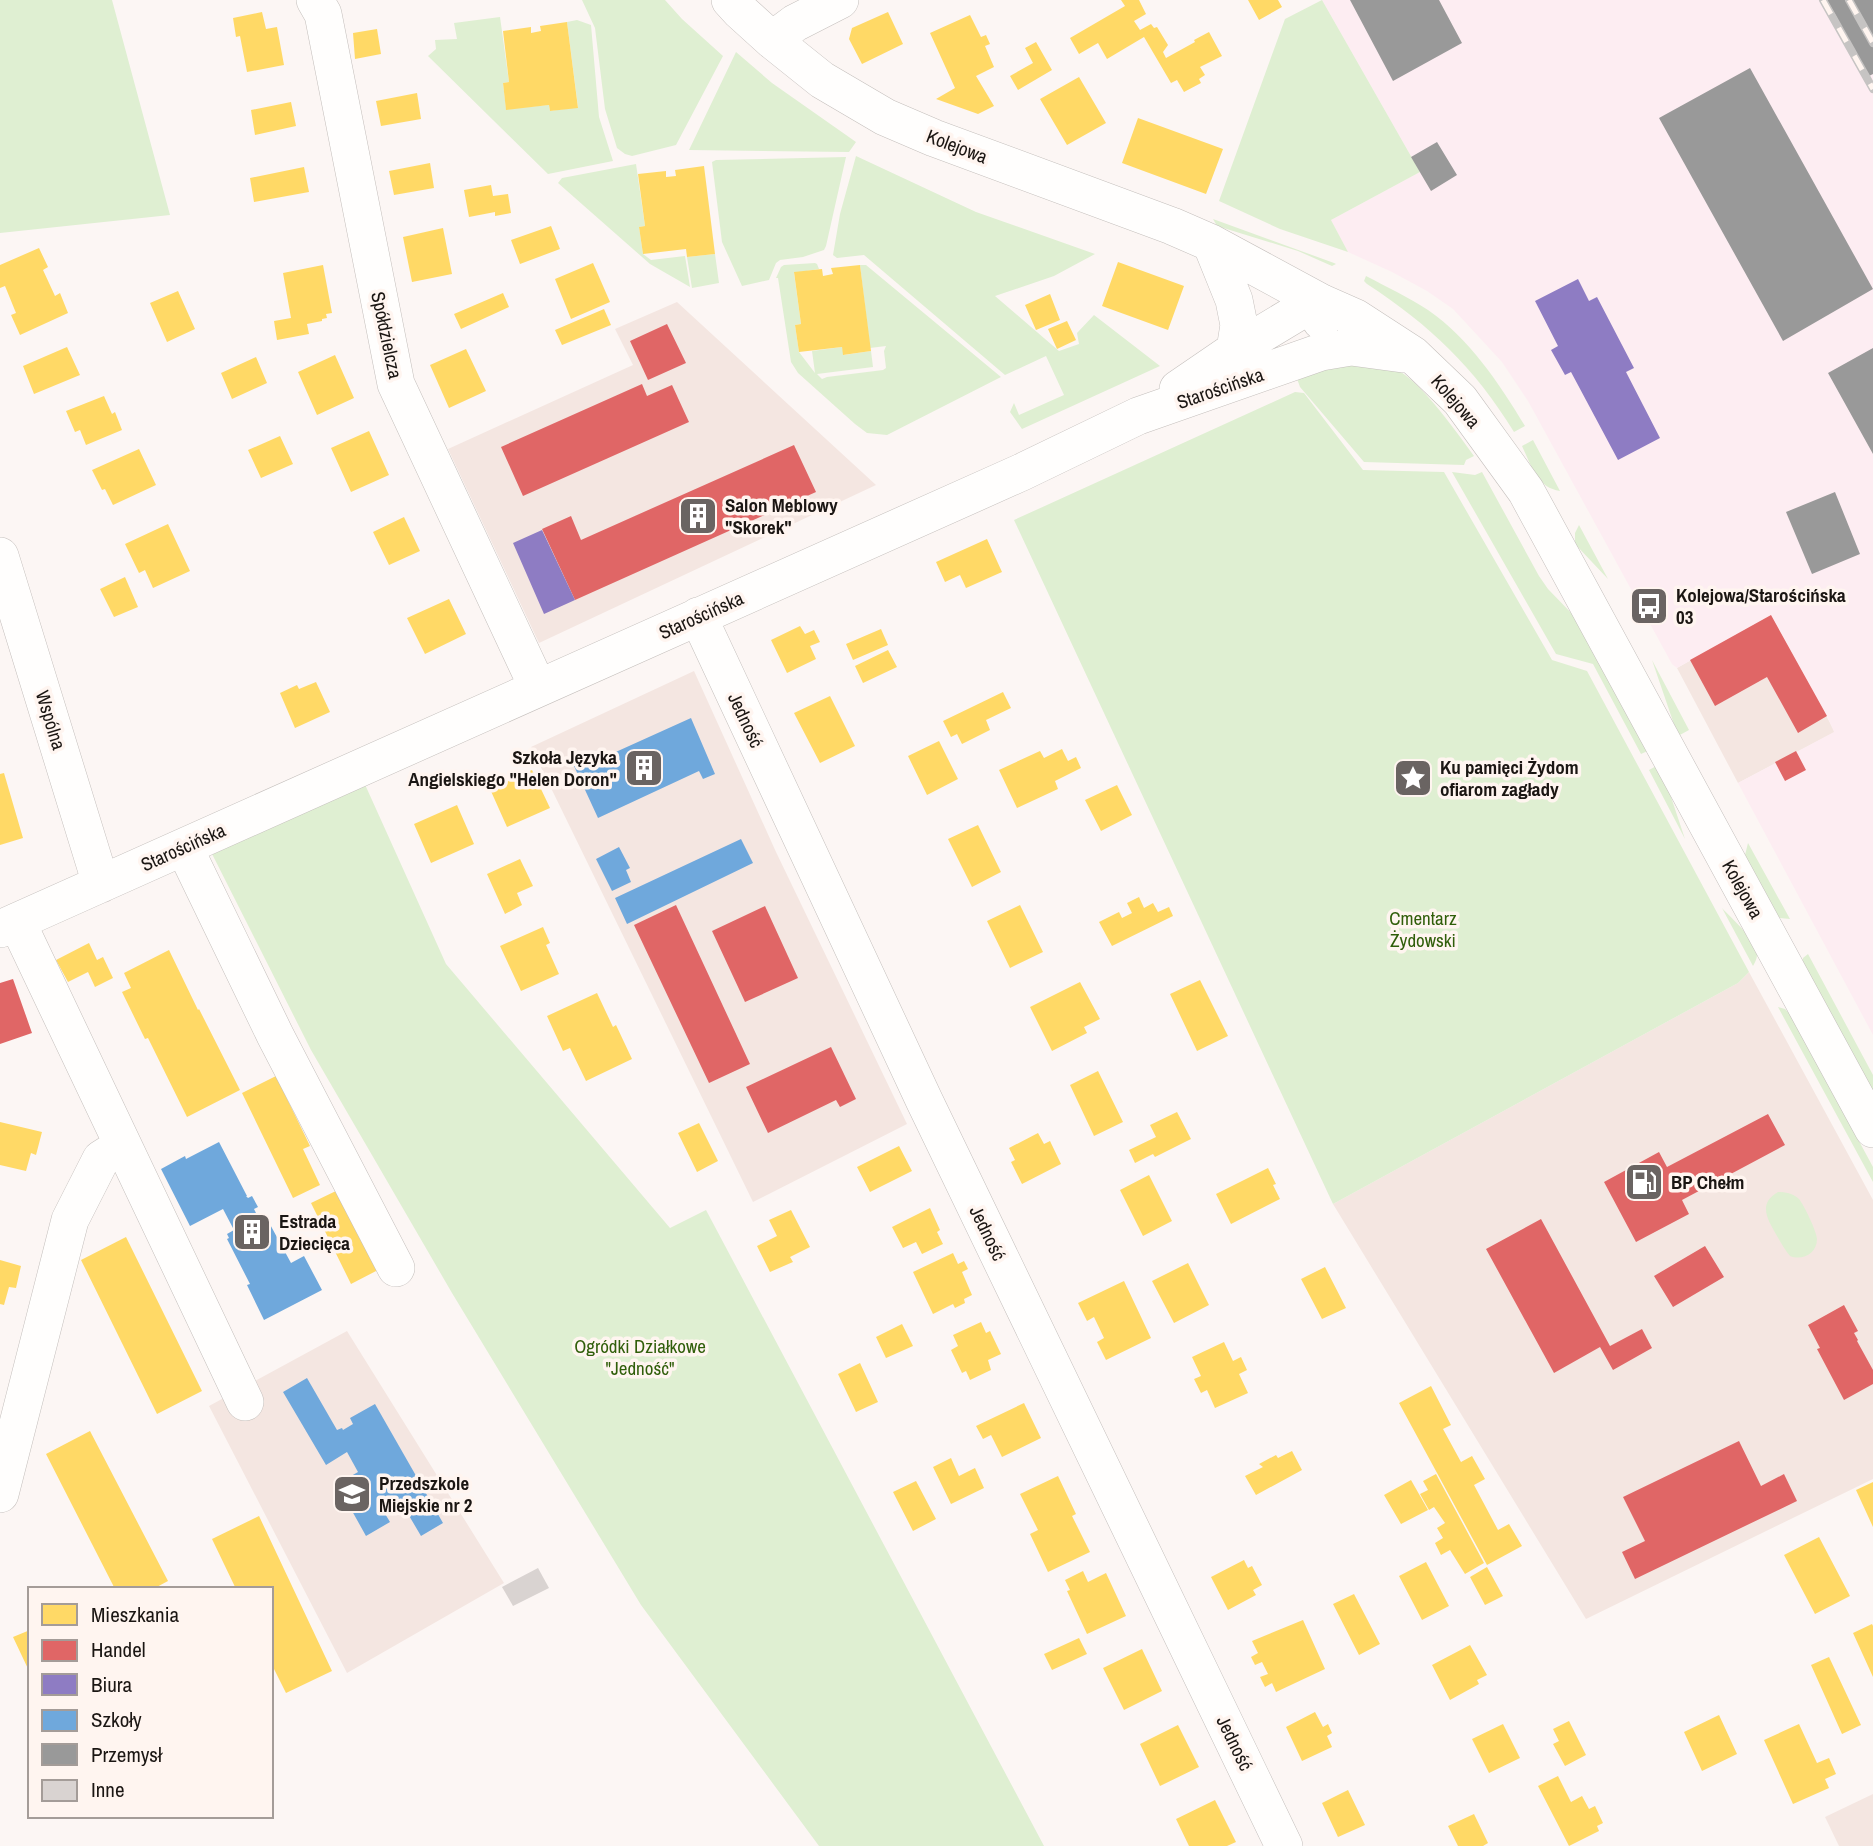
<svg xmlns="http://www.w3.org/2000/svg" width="1873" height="1846" font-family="'Archivo Narrow',sans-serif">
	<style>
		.built { fill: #f4e6e1 }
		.industrial { fill: #fdedf2 }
		.green { fill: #dfefd2 }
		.homes { fill: #ffd966 }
		.shops { fill: #e06666 }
		.offices { fill: #8e7cc3 }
		.schools { fill: #6fa8dc }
		.industry { fill: #999 }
		.building { fill: #d9d3d1 }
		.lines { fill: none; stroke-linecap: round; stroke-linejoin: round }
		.minor-casing { stroke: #c4bfbc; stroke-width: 38 }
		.minor { stroke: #fffefd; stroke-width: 37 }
		.rail-casing { stroke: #c6c4c3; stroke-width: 8 }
		.rail { stroke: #fff5f0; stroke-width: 5; stroke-dasharray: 16; stroke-linecap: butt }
		.labels { text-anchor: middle; stroke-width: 7; stroke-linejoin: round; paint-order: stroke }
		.street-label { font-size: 19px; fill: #1b1613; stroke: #fff5f0 }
		.poi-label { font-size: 19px; font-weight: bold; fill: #1b1613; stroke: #fff5f0; text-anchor: start }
		.park-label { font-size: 19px; fill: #305e0a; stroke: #fff5f0 }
	</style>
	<rect width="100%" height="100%" fill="#fcf6f4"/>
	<path class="built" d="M677 302 876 485 539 643 448 449 633 365 615 329Z
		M1771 615 1835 732 1738 783 1677 668Z
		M694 671 776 852 907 1124 753 1202 531 747Z
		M1749 972 1873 1200V1479L1586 1619 1333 1204 1738 983Z
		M347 1331 504 1583 347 1673 209 1406Z
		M1873 1794V1846H1839L1825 1817Z"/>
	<path class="industrial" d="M1322 0H1873V1035L1738 783 1834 732 1827 716 1771 615 1677 668 1672 664 1528 401 1502 362 1453 309 1427 291 1392 272 1348 252 1331 220 1420 172Z"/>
	<path class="green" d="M0 0H112L170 215 0 233Z
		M582 0H665L682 19 723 56 676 145 632 156 625 154 617 148 605 109 595 28Z
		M1322 0 1420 172 1331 220 1348 252 1280 229 1219 201 1285 19Z
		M500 17 509 82 503 83 506 109 549 105 550 111 578 107 567 22 577 20 591 25 599 117 613 161 548 174 428 56 436 49 435 40 457 39 454 23Z
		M736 52 772 83 856 142 849 152 689 150Z
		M856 156 976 212 1095 254 1054 276 995 296 1059 351 1079 344 1077 333 1094 315 1160 366 1022 429 1010 412 1014 403 1019 415 1064 395 1046 356 1005 375 864 255 837 258 833 255 840 214Z
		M846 157 826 246 824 250 803 257 780 260 776 263 769 280 742 286 722 242 712 162 716 160Z
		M636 164 645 226 639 227 643 254 651 260 685 256 690 287 650 264 558 183 562 178Z
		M1213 219 1334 263 1336 264 1332 266 1298 251 1217 226Z
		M715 254 719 283 692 288 687 257Z
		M815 263 817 264 819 269 794 273 801 324 795 325 799 352 815 373 812 351 842 347 844 355 871 351 873 367 817 374 822 379 827 377 883 370 886 368 884 351 886 346 870 348 860 265H866L1001 377 887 435 867 433 855 424 798 373 791 362 778 278H776L781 267 784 265Z
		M1366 276C1387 287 1408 297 1428 310 1469 338 1499 383 1525 426L1514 432C1474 367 1431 326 1367 284L1364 281Z
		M1317 362C1332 363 1376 360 1388 365 1417 375 1455 430 1474 456L1466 460 1464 465 1364 462 1300 387 1295 373Z
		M1295 392 1304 393 1363 470 1444 472 1552 660 1587 671 1749 972 1738 983 1333 1204 1014 520Z
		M1533 440 1560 491C1537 488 1531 465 1522 446Z
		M1452 472 1475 475 1482 472 1539 576 1548 589 1578 620 1652 749 1641 754 1593 664 1556 654Z
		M1579 525 1608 579 1575 544V533Z
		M1652 660 1689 730 1678 736Z
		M1660 764 1685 839 1649 770Z
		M358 769 446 964 670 1228 706 1210 1044 1846H819L641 1605 452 1293 311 1050 204 838Z
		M1748 843 1790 919 1780 918 1774 913 1747 863 1745 855Z
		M1722 908C1732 919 1758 941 1757 955 1757 959 1755 962 1753 966Z
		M1808 954 1873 1075V1099L1802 964 1803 958Z
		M1778 1007 1785 1009 1791 1015 1873 1167V1182Z
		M1778 1192C1785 1192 1793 1193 1799 1199 1804 1205 1817 1232 1817 1239 1817 1254 1802 1261 1790 1256 1785 1250 1781 1243 1777 1236 1768 1220 1757 1204 1778 1192Z"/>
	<path class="homes" d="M1121 0H1139L1146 14 1134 21 1140 30 1151 24 1154 28 1157 27 1168 45 1163 52 1166 58 1195 42 1194 40 1209 32 1222 56 1200 67 1205 75 1199 79 1201 83 1184 92 1177 80 1171 83 1144 37 1107 59 1098 43 1079 54 1070 38 1125 6Z
		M1248 0H1278L1282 7 1259 20Z
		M262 12 266 29 277 27 284 65 247 72 240 36 236 37 233 18Z
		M888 12 903 44 862 64 849 39 852 28Z
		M970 15 981 37 986 35 990 44 985 46 994 67 976 76 994 106 978 114 936 99 955 88 930 33Z
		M567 22 578 108 550 111 549 105 506 110 503 83 509 82 503 31 531 27V33L541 31 540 26Z
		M377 29 381 54 355 59 353 33Z
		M1036 42 1052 70 1018 90 1010 76 1033 63 1025 48Z
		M1079 77 1106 123 1067 145 1040 99Z
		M417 93 421 119 381 126 376 101Z
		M291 102 296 126 255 135 251 110Z
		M1138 118 1223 149 1206 194 1122 163Z
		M430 163 434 188 394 195 389 171Z
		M704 166 715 254 687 257 686 249 643 254 639 227 645 226 638 174 666 171V177L676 176 675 170Z
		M304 167 309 192 254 202 250 178Z
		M491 185 493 196 508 194 511 213 495 216V212L469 217 464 190Z
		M551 226 560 249 520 264 511 240Z
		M443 228 452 274 412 282 403 237Z
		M39 248 48 267 43 270 55 296 60 293 68 313 20 335 11 315 16 313 5 286 0 288V265Z
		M1118 262 1184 286 1168 330 1102 306Z
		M593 263 610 302 571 319 555 279Z
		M323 265 332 313 326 314 327 318 322 319V321L307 324 309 334 277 340 274 321 291 318 283 273Z
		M860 265 871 351 843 355 842 347 799 352 795 325 801 324 794 272 822 269 823 276 833 274 831 268Z
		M178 291 195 329 167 342 150 303Z
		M503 293 509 307 461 329 454 314Z
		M1050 294 1060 320 1036 330 1025 305Z
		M604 309 611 325 562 345 555 330Z
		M1067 321 1076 340 1057 349 1048 329Z
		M67 347 80 375 34 394 23 366Z
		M466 349 486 391 449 408 430 365Z
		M335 355 354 398 317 415 298 372Z
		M256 357 267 383 232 399 221 373Z
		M104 396 112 414 115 412 122 430 86 445 80 430 75 432 66 411Z
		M369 431 389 475 351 492 331 448Z
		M280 436 293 464 261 478 248 450Z
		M139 449 156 485 113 505 105 489 102 490 92 470Z
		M404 517 420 551 389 565 373 532Z
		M168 524 190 571 153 588 145 570 139 573 125 544Z
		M987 539 1002 572 966 588 960 575 945 582 936 562Z
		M125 577 138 607 114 617 100 589Z
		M449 599 466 634 425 654 407 618Z
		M800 626 805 634 814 630 820 642 810 646 816 659 787 673 771 640Z
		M881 629 888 645 853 660 846 644Z
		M888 650 897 667 863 683 855 666Z
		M316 682 330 712 295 728 280 693 297 685 299 689Z
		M1003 692 1011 708 986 720 990 730 962 744 957 734 951 737 943 721Z
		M830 696 855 746 820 763 794 713Z
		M939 741 958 779 927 795 908 756Z
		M1062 749 1068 761 1076 757 1081 768 1055 781 1058 789 1017 808 999 770 1040 751 1044 758Z
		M532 770 550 808 507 827 490 789Z
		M4 773 23 838 0 845V774Z
		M1117 785 1132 815 1101 831 1085 800Z
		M457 805 474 844 431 863 414 824Z
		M978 825 1001 872 972 887 948 839Z
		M520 859 533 886 517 893 522 905 505 914 487 874Z
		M1139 897 1144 908 1153 903 1158 912 1169 907 1173 916 1112 946 1099 922 1119 912 1122 918 1132 913 1127 903Z
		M1020 905 1043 952 1010 968 987 921Z
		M543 927 550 943 546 945 559 974 521 991 500 946Z
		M89 943 97 960 103 957 113 978 95 987 88 972 68 982 56 960Z
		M169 950 198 1010 199 1009 240 1090 187 1117 148 1038 145 1039 122 992 131 988 124 973Z
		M1200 980 1228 1036 1197 1051 1170 994Z
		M1080 982 1100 1019 1084 1027 1087 1033 1052 1051 1030 1007Z
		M597 993 613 1027 616 1025 632 1059 586 1081 570 1048 563 1051 547 1016Z
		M1098 1071 1123 1122 1094 1136 1070 1085Z
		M276 1076 310 1146 303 1149 320 1185 293 1198 242 1093Z
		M1177 1112 1191 1139 1155 1157 1153 1154 1135 1163 1129 1150 1156 1137 1150 1125Z
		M0 1122 42 1132 36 1155 31 1153 26 1171 0 1165Z
		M699 1123 718 1161 697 1172 678 1133Z
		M1038 1133 1044 1144 1050 1141 1061 1164 1022 1184 1011 1162 1015 1160 1009 1148Z
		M899 1146 912 1171 870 1192 857 1167Z
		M1268 1168 1276 1184 1273 1185 1280 1199 1231 1224 1216 1194Z
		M1149 1175 1172 1221 1143 1236 1120 1190Z
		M338 1190 378 1270 351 1284 311 1203Z
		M930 1208 940 1230 937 1232 943 1244 922 1254 916 1242 903 1248 892 1227Z
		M791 1210 810 1247 790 1257 793 1262 770 1272 757 1246 777 1236 769 1220Z
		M126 1237 202 1391 157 1414 81 1260Z
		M953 1253 958 1264 964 1261 968 1269 962 1272 972 1295 964 1299 965 1303 955 1308 953 1304 933 1314 913 1272Z
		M0 1260 21 1266 16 1288 9 1287 4 1305 0 1304Z
		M1188 1263 1209 1305 1174 1323 1152 1281Z
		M1325 1267 1346 1308 1322 1319 1301 1279Z
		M1124 1281 1151 1338 1106 1360 1097 1342 1104 1338 1094 1317 1087 1321 1078 1303Z
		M981 1322 986 1333 990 1331 1001 1354 988 1360 991 1370 970 1380 966 1371 962 1373 951 1350 958 1346 953 1335Z
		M902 1324 913 1346 886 1358 876 1337Z
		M1224 1342 1233 1361 1241 1357 1247 1370 1239 1374 1248 1393 1215 1408 1207 1390 1201 1393 1194 1379 1201 1376 1192 1357Z
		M860 1363 878 1402 856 1412 838 1374Z
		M1431 1386 1451 1425 1443 1429 1461 1462 1472 1456 1485 1479 1474 1485 1498 1530 1509 1524 1522 1546 1487 1565 1399 1403Z
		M1024 1403 1041 1438 1002 1457 991 1435 983 1439 976 1426Z
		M90 1431 168 1581 153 1589H115L46 1454Z
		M1292 1451 1302 1470 1256 1495 1245 1476 1263 1467 1259 1464 1276 1455 1278 1458Z
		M951 1458 959 1476 975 1468 984 1488 951 1504 933 1467Z
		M1436 1474 1484 1563 1465 1574 1450 1550 1441 1555 1435 1543 1443 1538 1437 1528 1445 1523 1434 1507 1429 1510 1420 1494 1428 1490 1423 1481Z
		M1058 1476 1076 1514 1072 1516 1090 1552 1048 1572 1030 1534 1038 1530 1020 1494Z
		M1411 1480 1428 1510 1401 1524 1384 1495Z
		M916 1481 936 1519 913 1531 893 1492Z
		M1873 1482V1527L1856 1490Z
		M259 1516 332 1671 286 1693 271 1663V1589H236L212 1539Z
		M1819 1537 1850 1596 1815 1614 1784 1555Z
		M1244 1560 1248 1568 1252 1566 1262 1585 1253 1590 1256 1595 1228 1610 1211 1577Z
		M1426 1562 1449 1606 1422 1620 1399 1576Z
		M1487 1567 1503 1596 1485 1605 1470 1577Z
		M1083 1571 1088 1582 1106 1573 1126 1616 1087 1634 1067 1591 1070 1590 1065 1580Z
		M1354 1594 1380 1644 1359 1655 1333 1604Z
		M1303 1620 1325 1669 1276 1692 1272 1683 1265 1687 1260 1677 1268 1674 1262 1662 1255 1665 1251 1657 1258 1653 1252 1641Z
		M1872 1624 1873 1626V1677L1853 1633Z
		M30 1630V1673L13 1637Z
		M1079 1638 1087 1654 1052 1670 1044 1654Z
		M1470 1645 1487 1675 1477 1680 1479 1684 1450 1700 1432 1665Z
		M1142 1649 1162 1691 1124 1710 1103 1668Z
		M1829 1657 1861 1725 1842 1734 1811 1665Z
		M1315 1712 1323 1727 1328 1724 1332 1733 1327 1736 1332 1747 1302 1761 1286 1727Z
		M1719 1715 1737 1754 1702 1771 1684 1732Z
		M1569 1721 1586 1755 1565 1766 1553 1744 1559 1741 1553 1729Z
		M1503 1724 1520 1758 1489 1773 1472 1739Z
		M1799 1724 1817 1763 1829 1758 1836 1774 1825 1779 1829 1788 1793 1804 1764 1740Z
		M1178 1725 1199 1767 1160 1786 1140 1744Z
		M1558 1776 1571 1802 1582 1796 1589 1809 1595 1806 1603 1823 1597 1826 1599 1831 1569 1846 1538 1786Z
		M1348 1790 1365 1825 1338 1837 1322 1803Z
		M1215 1800 1236 1842 1227 1846H1189L1176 1819Z
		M1474 1814 1488 1843 1483 1846H1458L1448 1826Z"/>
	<path class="shops" d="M667 324 686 363 648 380 630 341Z
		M642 384 647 396 672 385 689 422 523 496 501 447Z
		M794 445 816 492 575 600 542 529 571 516 581 540Z
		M1771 615 1827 716 1798 733 1767 677 1715 706 1690 660Z
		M1796 751 1806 770 1785 781 1775 762Z
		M676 905 750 1064 709 1083 634 925Z
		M765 906 798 978 745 1002 712 931Z
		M13 979 32 1033 0 1044V983Z
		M831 1047 856 1099 840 1107 836 1100 768 1133 746 1087Z
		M1768 1114 1785 1145 1682 1200 1689 1214 1636 1242 1604 1182 1659 1152 1667 1167Z
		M1541 1219 1610 1346 1642 1329 1652 1348 1613 1370 1600 1347 1554 1373 1486 1249Z
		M1705 1246 1724 1277 1673 1307 1654 1276Z
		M1844 1305 1858 1331 1854 1333 1858 1340 1857 1341 1873 1370V1384L1844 1400 1817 1349 1820 1348 1808 1325Z
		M1739 1441 1761 1486 1784 1474 1797 1501 1635 1579 1622 1552 1645 1541 1623 1497Z"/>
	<path class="offices" d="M1578 279 1589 301 1597 297 1634 368 1626 372 1660 438 1618 460 1571 372 1565 375 1551 350 1558 346 1535 301Z
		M542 530 575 600 544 614 513 543Z"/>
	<path class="schools" d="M691 718 715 774 703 779 699 771 598 818 574 766 596 756 598 760Z
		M741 839 753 863 627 924 615 898Z
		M619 847 630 868 626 870 631 882 612 891 596 859Z
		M219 1142 247 1196H246L248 1198 252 1196 258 1207 254 1209 258 1217 263 1215 265 1218 266 1217 291 1263 304 1256 322 1290 264 1320 247 1285 250 1284 227 1239 229 1238 227 1234 234 1230 223 1209 190 1226 161 1169 185 1156 186 1159Z
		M307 1378 337 1430 342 1428 343 1430 353 1424 350 1418 375 1404 443 1523 421 1536 401 1502 384 1512 390 1522 366 1536 337 1484 358 1472 347 1452 326 1465 283 1392Z"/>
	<path class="industry" d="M1350 0H1439L1462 43 1393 81Z
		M1827 0H1873V74L1869 76Z
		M1750 68 1873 289 1783 341 1659 118Z
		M1437 142 1457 175 1431 191 1411 157Z
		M1873 348V454L1828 373Z
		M1835 492 1860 554 1812 574 1786 512Z
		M1649 600 1657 613 1647 618 1640 604Z"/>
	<path class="building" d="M538 1568 549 1588 513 1606 502 1587Z"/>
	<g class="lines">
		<defs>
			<path id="minor" d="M315 0 323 14 396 384 538 688
				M730 0 740 11 772 40 822 80 885 117 934 138 1172 226 1211 243 1322 303 1356 318 1413 355 1460 400 1526 491 1873 1129
				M772 40 795 23 840 0
				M1235 350 1300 311 1322 303 1321 321
				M1178 389 1235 350 1239 325 1234 300 1211 243
				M0 556 101 884
				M698 616 924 1100 1284 1846
				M184 847 275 1035 396 1268
				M17 922 245 1402
				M0 929 1022 472 1138 416 1321 352 1351 347 1403 354
				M0 1494 70 1220 101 1159 123 1145"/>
		</defs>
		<use href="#minor" class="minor-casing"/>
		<use href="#minor" class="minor"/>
		<defs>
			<path id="rail" d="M1823 0 1873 89
				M1849 0 1873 43"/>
		</defs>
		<use href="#rail" class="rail-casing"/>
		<use href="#rail" class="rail"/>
	</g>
	<defs>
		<symbol id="building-square" viewBox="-11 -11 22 22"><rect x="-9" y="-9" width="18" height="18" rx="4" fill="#6a6462" stroke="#fff5f0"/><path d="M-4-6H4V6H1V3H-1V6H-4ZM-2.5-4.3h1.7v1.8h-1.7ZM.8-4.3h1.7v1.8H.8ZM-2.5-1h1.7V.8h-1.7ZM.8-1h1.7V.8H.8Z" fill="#fff"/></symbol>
		<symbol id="bus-square" viewBox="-11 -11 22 22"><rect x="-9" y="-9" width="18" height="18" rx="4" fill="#6a6462" stroke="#fff5f0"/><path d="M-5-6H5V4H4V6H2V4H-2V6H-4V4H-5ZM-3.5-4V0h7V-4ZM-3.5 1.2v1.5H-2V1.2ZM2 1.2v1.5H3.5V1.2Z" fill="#fff"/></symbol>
		<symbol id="sight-square" viewBox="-11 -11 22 22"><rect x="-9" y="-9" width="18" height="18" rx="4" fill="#6a6462" stroke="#fff5f0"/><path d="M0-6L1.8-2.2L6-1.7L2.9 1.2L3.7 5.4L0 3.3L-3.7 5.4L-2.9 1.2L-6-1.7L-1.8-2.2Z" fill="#fff"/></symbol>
		<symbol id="fuel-square" viewBox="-11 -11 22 22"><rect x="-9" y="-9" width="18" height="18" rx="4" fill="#6a6462" stroke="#fff5f0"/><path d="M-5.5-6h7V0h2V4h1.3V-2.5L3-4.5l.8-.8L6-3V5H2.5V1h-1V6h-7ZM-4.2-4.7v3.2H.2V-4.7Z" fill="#fff"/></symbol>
		<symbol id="school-square" viewBox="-11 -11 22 22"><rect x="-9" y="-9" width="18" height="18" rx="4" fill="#6a6462" stroke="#fff5f0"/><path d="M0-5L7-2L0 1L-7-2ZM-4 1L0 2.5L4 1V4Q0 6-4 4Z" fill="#fff"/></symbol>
	</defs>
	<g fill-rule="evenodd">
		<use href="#building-square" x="676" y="494" width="44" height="44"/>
		<use href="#bus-square" x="1627" y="584" width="44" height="44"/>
		<use href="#building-square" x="622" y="746" width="44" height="44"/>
		<use href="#sight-square" x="1391" y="756" width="44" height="44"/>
		<use href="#fuel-square" x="1622" y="1160" width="44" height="44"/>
		<use href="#building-square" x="230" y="1210" width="44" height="44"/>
		<use href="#school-square" x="330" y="1472" width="44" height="44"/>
	</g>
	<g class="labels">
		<g class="street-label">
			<text transform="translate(957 146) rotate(21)" y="7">Kolejowa</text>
			<text transform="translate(387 335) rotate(78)" y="7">Spółdzielcza</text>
			<text transform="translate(1220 388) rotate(-19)" y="7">Starościńska</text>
			<text transform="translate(1456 401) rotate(49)" y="7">Kolejowa</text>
			<text transform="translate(701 615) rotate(-24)" y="7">Starościńska</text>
			<text transform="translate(51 720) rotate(73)" y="7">Wspólna</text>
			<text transform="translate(746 720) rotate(65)" y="7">Jedność</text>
			<text transform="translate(183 847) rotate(-24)" y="7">Starościńska</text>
			<text transform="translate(1743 889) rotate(61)" y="7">Kolejowa</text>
			<text transform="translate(988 1233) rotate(64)" y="7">Jedność</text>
			<text transform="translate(1235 1743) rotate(64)" y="7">Jedność</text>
		</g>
		<g class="poi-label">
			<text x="725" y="512">Salon Meblowy<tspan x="725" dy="22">"Skorek"</tspan></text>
			<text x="1676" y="602">Kolejowa/Starościńska<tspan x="1676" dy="22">03</tspan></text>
			<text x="617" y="764" text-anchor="end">Szkoła Języka<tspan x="617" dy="22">Angielskiego "Helen Doron"</tspan></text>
			<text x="1440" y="774">Ku pamięci Żydom<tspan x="1440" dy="22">ofiarom zagłady</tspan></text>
			<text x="1671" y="1189">BP Chełm</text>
			<text x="279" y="1228">Estrada<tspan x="279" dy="22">Dziecięca</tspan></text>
			<text x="379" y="1490">Przedszkole<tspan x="379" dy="22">Miejskie nr 2</tspan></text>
		</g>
		<g class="park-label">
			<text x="1423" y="925">Cmentarz<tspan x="1423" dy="22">Żydowski</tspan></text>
			<text x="640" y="1353">Ogródki Działkowe<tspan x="640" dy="22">"Jedność"</tspan></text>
		</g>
	</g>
	<rect x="28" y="1587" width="245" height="231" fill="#fff5f0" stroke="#a49c98" stroke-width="2"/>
	<rect x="42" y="1604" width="35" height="21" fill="#ffd966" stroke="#a49c98" stroke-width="2"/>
	<text x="91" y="1622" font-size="21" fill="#1b1613">Mieszkania</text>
	<rect x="42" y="1640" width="35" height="21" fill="#e06666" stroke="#a49c98" stroke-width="2"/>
	<text x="91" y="1657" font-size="21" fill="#1b1613">Handel</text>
	<rect x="42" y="1674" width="35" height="21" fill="#8e7cc3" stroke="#a49c98" stroke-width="2"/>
	<text x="91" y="1692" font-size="21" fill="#1b1613">Biura</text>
	<rect x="42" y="1710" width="35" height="21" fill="#6fa8dc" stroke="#a49c98" stroke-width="2"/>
	<text x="91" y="1727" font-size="21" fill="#1b1613">Szkoły</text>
	<rect x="42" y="1744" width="35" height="21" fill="#999999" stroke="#a49c98" stroke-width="2"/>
	<text x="91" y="1762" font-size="21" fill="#1b1613">Przemysł</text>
	<rect x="42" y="1780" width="35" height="21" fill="#d9d3d1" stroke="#a49c98" stroke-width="2"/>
	<text x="91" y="1797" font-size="21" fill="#1b1613">Inne</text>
</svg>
